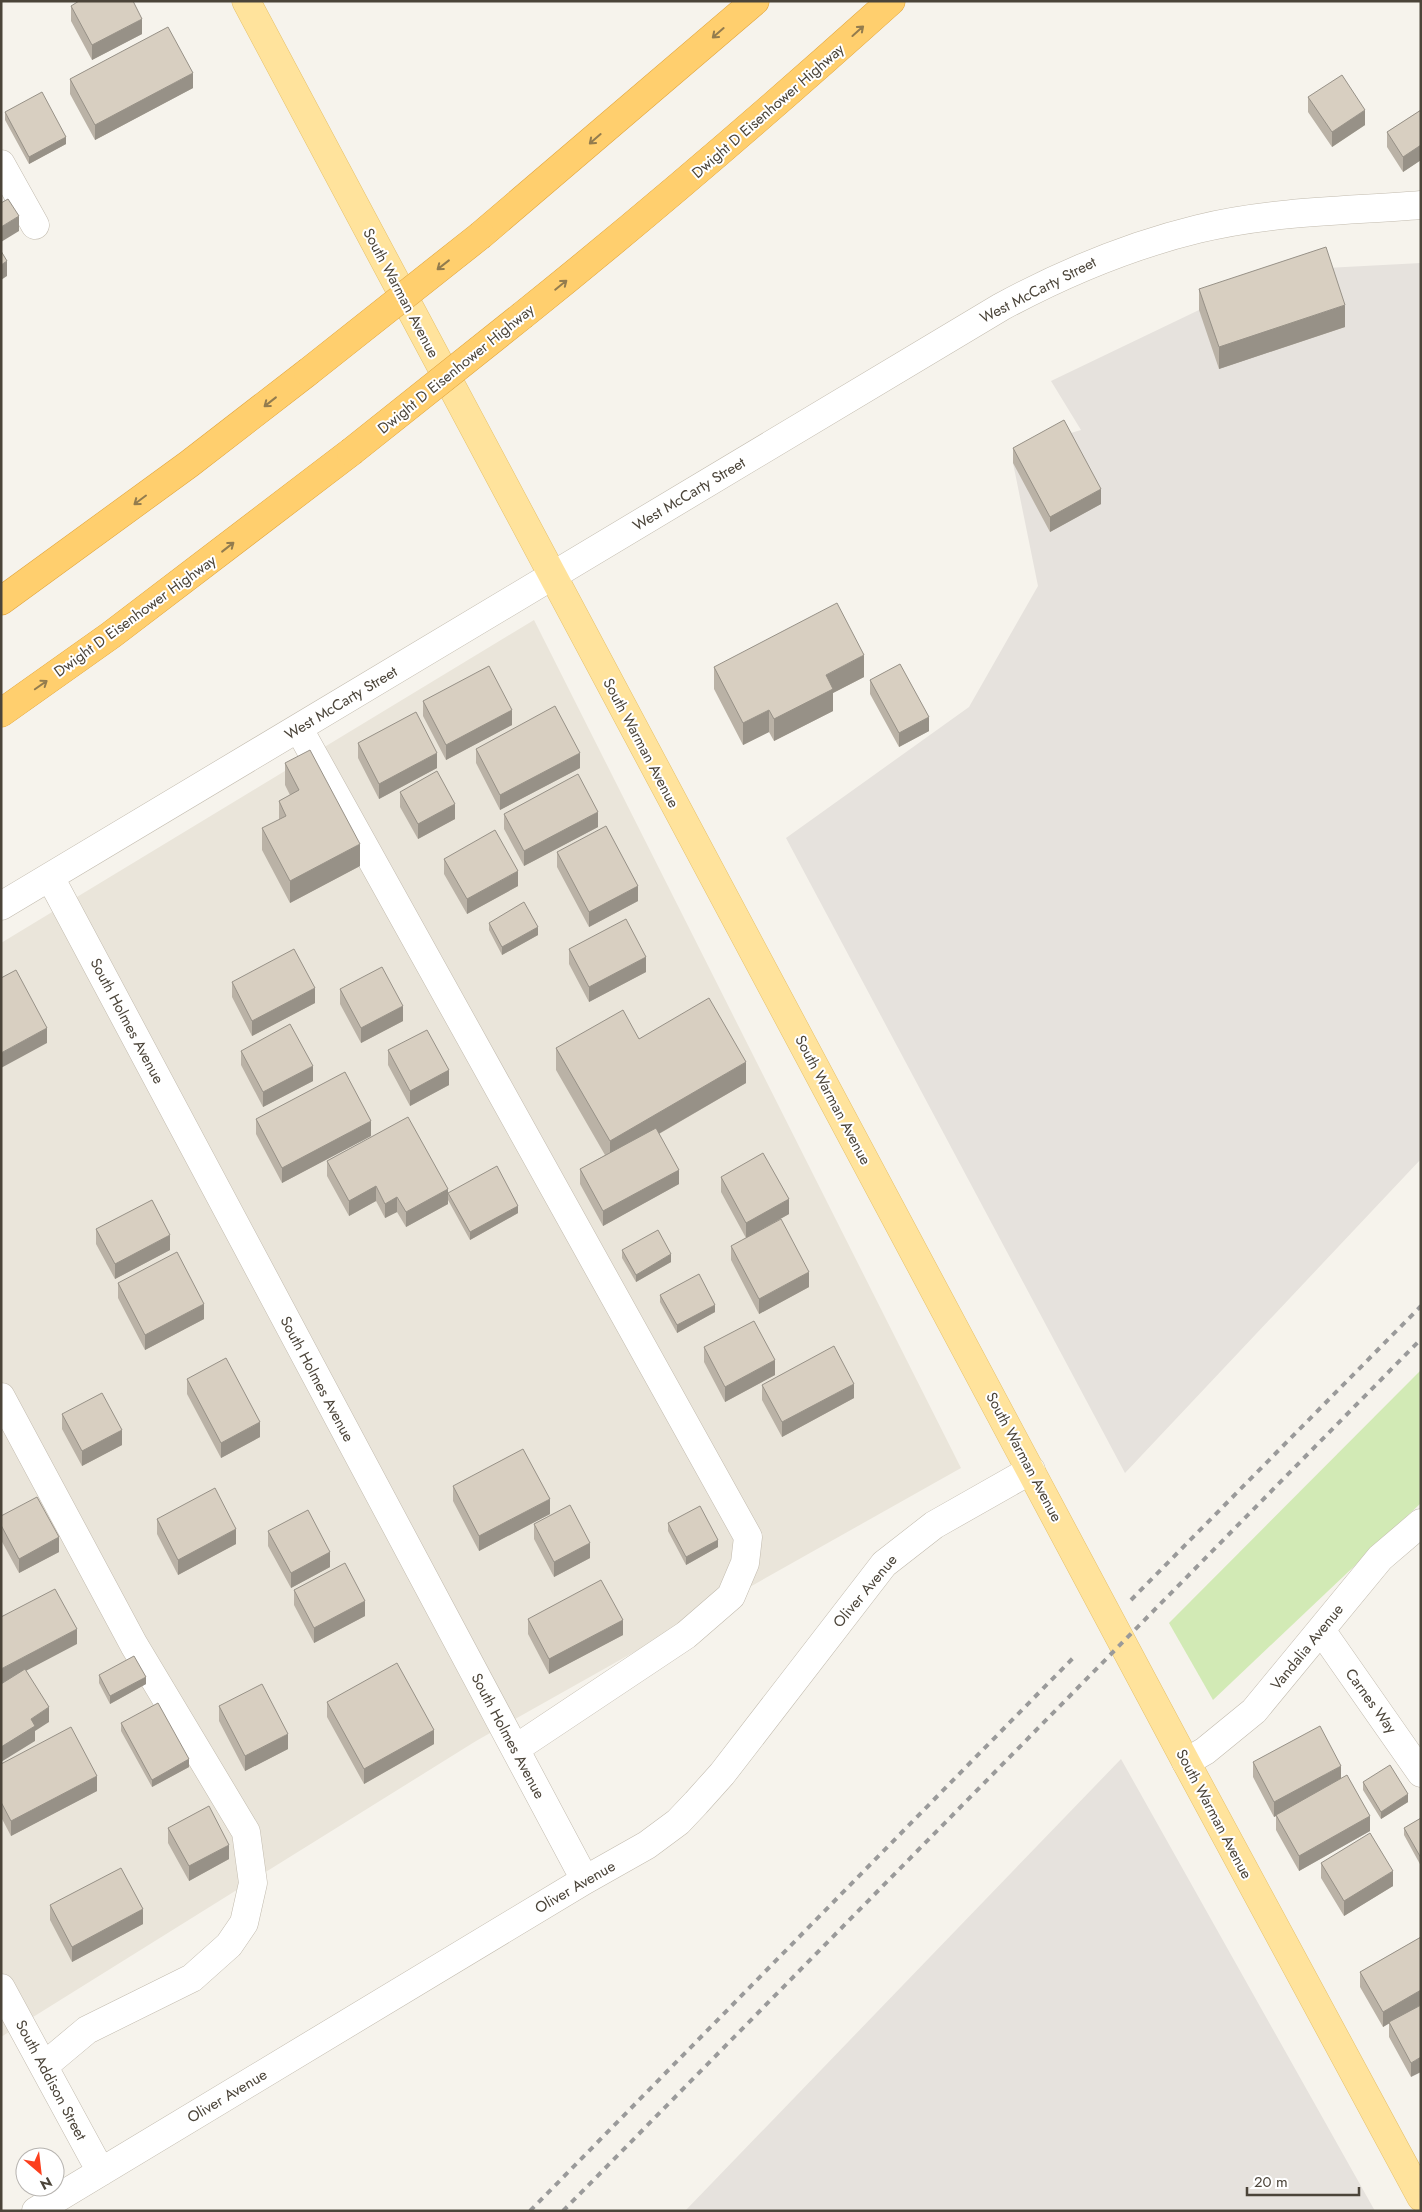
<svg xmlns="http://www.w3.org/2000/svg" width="1422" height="2212" font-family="Jost,sans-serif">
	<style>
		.residential { fill: #eae5da }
		.industrial { fill: #e6e2dd }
		.green { fill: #d2eab5 }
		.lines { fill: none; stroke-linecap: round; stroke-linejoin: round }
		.minor-casing { stroke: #c2bbae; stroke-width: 29 }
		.major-casing { stroke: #e6c16a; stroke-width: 29 }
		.highway-casing { stroke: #e0a43c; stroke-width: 29 }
		.minor { stroke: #fff; stroke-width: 28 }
		.major { stroke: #ffe39c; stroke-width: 28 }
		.highway { stroke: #ffcf6e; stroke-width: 28 }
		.rail { stroke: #9a9a9a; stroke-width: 4; stroke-dasharray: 6 6; stroke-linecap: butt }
		.highway-bridge-casing { stroke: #e0a43c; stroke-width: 29; stroke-linecap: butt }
		.highway-bridge { stroke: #ffcf6e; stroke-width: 28 }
		.wall { fill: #bab2a6 }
		.shaded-wall { fill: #979187 }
		.building { fill: #d8cfc1; stroke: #979187 }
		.oneway { stroke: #937c4e }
		.labels { text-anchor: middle; stroke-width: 4; stroke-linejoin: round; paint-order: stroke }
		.street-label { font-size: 15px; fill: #4b4439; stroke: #fff }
	</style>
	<rect width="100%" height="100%" fill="#f6f3ec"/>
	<path class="residential" d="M534 620 961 1468 476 1741 1 2037V943Z"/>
	<path class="industrial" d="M1421 263V1159L1125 1473 786 838 969 707 1038 586 1013 463 1064 435 1081 430 1051 381 1199 310 1326 268Z
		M1121 1759 1375 2211H685Z"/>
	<path class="green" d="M1421 1370V1503L1213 1700 1169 1623Z"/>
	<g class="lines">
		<defs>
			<path id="minor" d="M1 164 35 225
				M299 729 748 1537 745 1563 731 1596 686 1635 515 1749
				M50 877 585 1880
				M1 906 1001 307C1064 273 1128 246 1198 229 1270 211 1347 211 1421 205
				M1 1397 134 1645 246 1832 253 1883 244 1923 229 1945 192 1978 87 2030 44 2066
				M1321 1630 1421 1773
				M1186 1762 1205 1751 1254 1711 1380 1558 1421 1523
				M1 1988 101 2172
				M36 2211 585 1880 647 1845 678 1822 696 1803 722 1774 884 1564 934 1525 1031 1470"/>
			<path id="major" d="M246 1 1186 1762 1421 2197"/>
			<path id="highway" d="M481 235 755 1
				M523 315C649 214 771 109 891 1
				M1 601 189 464 308 372
				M1 713 111 635 351 452"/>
		</defs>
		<use href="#minor" class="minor-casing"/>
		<use href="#major" class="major-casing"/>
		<use href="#highway" class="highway-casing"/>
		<use href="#minor" class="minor"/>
		<use href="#major" class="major"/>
		<use href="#highway" class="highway"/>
		<path class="rail" d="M1131 1600 1421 1306
			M530 2211 1075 1656
			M563 2211 1421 1339"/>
		<defs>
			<path id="highway-bridge" d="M308 372 481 235
				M351 452 523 315"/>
		</defs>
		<use href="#highway-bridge" class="highway-bridge-casing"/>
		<use href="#highway-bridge" class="highway-bridge"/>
	</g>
	<path class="wall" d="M71 6 142 34 92 60 71 21Z
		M70 79 193 88 95 140 70 94Z
		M1308 97 1365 125 1332 147 1308 112Z
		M1421 110V160L1403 172 1387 147V132Z
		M5 112 66 144 29 164 5 120Z
		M1199 289 1345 327 1219 369 1199 310Z
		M1013 448 1101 504 1050 532 1013 463Z
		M714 667 864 677 833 693V711L774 741 769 732 743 745 714 689Z
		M870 680 929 731 899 747 870 694Z
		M423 701 512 725 446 760 423 716Z
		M358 743 437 768 379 799 358 758Z
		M476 749 580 768 500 810 476 763Z
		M285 763 360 866 290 903 262 850V828L279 820V801L290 795 285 785Z
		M400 792 455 819 418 839 400 807Z
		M504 814 598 827 524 866 504 829Z
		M557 852 638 901 589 927 557 867Z
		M444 859 518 886 467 914 444 874Z
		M489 923 538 935 502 955 489 930Z
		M569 949 646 972 589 1002 569 964Z
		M232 982 315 1003 252 1036 232 997Z
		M340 989 403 1021 361 1043 340 1004Z
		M639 1039 746 1083 659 1134 679 1184 603 1226 580 1184V1169L605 1155 556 1070V1048Z
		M388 1050 449 1085 410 1106 388 1065Z
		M241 1051 313 1081 263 1107 241 1065Z
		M256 1119 371 1136 282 1183 256 1134Z
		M327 1161 448 1204 406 1227 397 1212 385 1218 376 1201 349 1216 327 1176Z
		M721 1177 789 1214 770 1225 809 1287 759 1314 731 1260V1246L746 1238 721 1192Z
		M448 1193 518 1213 470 1240 448 1200Z
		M96 1229 170 1250 115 1279 96 1244Z
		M622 1250 671 1262 636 1282 622 1258Z
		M118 1283 204 1319 145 1350 118 1298Z
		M660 1295 715 1312 677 1333 660 1302Z
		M704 1347 775 1375 725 1402 704 1362Z
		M187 1379 260 1437 221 1458 187 1394Z
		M762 1385 854 1398 782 1437 762 1400Z
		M62 1414 122 1445 82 1466 62 1429Z
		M453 1486 550 1514 479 1551 453 1501Z
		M1 1516 59 1552 19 1573 1 1540Z
		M157 1519 236 1544 178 1575 157 1534Z
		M668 1523 718 1547 686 1565 668 1531Z
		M534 1524 590 1558 554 1577 534 1539Z
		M268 1531 330 1567 291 1588 268 1546Z
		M294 1590 365 1616 314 1643 294 1605Z
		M528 1619 623 1635 549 1674 528 1634Z
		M99 1675 146 1684 110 1704 99 1683Z
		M327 1702 434 1744 364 1784 327 1717Z
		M219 1706 288 1749 245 1771 219 1721Z
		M121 1723 189 1767 152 1787 121 1731Z
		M1253 1762 1341 1778 1370 1831 1299 1871 1276 1830V1816L1274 1817 1253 1777Z
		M1 1764 97 1791 11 1836 1 1817Z
		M1363 1782 1408 1802 1381 1819 1363 1790Z
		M1421 1818V1866L1404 1835V1828Z
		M168 1828 229 1859 189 1881 168 1843Z
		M1321 1863 1393 1886 1344 1916 1321 1878Z
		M50 1905 143 1924 72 1962 50 1920Z
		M1421 1937 1411 2077 1389 2037V2023L1383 2027 1360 1987V1972Z"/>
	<path class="shaded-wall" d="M142 19V34L92 60V45Z
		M193 73V88L95 140V125Z
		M1365 110V125L1332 147V132Z
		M66 137V144L29 164V157Z
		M1421 145V160L1403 172V157Z
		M19 216V231L1 242V227Z
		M7 261V276L1 280V265Z
		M1345 305V327L1219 369V347Z
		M1101 489V504L1050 532V517Z
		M864 655V677L833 693V711L774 741V719L826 675Z
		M512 710V725L446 760V745Z
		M769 710V732L743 745V723Z
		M929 717V731L899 747V733Z
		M437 753V768L379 799V784Z
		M580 753V768L500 810V795Z
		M455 804V819L418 839V824Z
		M598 812V827L524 866V851Z
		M360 844V866L290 903V881Z
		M518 871V886L467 914V899Z
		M638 886V901L589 927V912Z
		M538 927V935L502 955V947Z
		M646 957V972L589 1002V987Z
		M315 988V1003L252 1036V1021Z
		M403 1006V1021L361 1043V1028Z
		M47 1028V1043L1 1068V1053Z
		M746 1062V1083L610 1162V1141Z
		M313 1066V1081L263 1107V1092Z
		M449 1070V1085L410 1106V1091Z
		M371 1121V1136L282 1183V1168Z
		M679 1170V1184L603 1226V1211Z
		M376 1186V1201L349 1216V1201Z
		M448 1189V1204L406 1227V1212Z
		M397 1197V1212L385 1218V1204Z
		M789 1199V1214L746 1238V1223Z
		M518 1206V1213L470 1240V1232Z
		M170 1235V1250L115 1279V1264Z
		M671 1254V1262L636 1282V1275Z
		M809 1272V1287L759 1314V1299Z
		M204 1304V1319L145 1350V1335Z
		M715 1305V1312L677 1333V1325Z
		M775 1360V1375L725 1402V1387Z
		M854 1384V1398L782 1437V1422Z
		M260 1422V1437L221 1458V1443Z
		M122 1430V1445L82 1466V1451Z
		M550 1499V1514L479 1551V1536Z
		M236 1529V1544L178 1575V1560Z
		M59 1537V1552L19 1573V1559Z
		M718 1540V1547L686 1565V1557Z
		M590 1543V1558L554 1577V1562Z
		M330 1552V1567L291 1588V1573Z
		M365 1601V1616L314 1643V1628Z
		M623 1620V1635L549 1674V1659Z
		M77 1629V1644L1 1684V1669Z
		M146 1677V1684L110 1704V1696Z
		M49 1707V1722L35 1731V1741L1 1762V1747L31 1719Z
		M434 1730V1744L364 1784V1769Z
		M288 1734V1749L245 1771V1756Z
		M189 1759V1767L152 1787V1780Z
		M1341 1766V1781L1274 1817V1802Z
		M97 1776V1791L11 1836V1821Z
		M1408 1794V1802L1381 1819V1812Z
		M1370 1816V1831L1299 1871V1856Z
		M229 1845V1859L189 1881V1866Z
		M1393 1871V1886L1344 1916V1901Z
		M143 1909V1924L72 1962V1947Z
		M1421 1990V2005L1383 2027V2012Z
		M1421 2057V2072L1411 2077V2063Z"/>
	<path class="building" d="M79 1H133L142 19 92 45 71 6Z
		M168 27 193 73 95 125 70 79Z
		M1342 75 1365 110 1332 132 1308 97Z
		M42 92 66 137 29 157 5 112Z
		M1421 110V145L1403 157 1387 132Z
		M8 199 19 216 1 227V203Z
		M1326 247 1345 305 1219 347 1199 289Z
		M1 251 7 261 1 265Z
		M1064 420 1101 489 1050 517 1013 448Z
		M837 603 864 655 826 675 833 689 774 719 769 710 743 723 714 667Z
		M900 664 929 717 899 733 870 680Z
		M489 666 512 710 446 745 423 701Z
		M555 706 580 753 500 795 476 749Z
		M416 712 437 753 379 784 358 743Z
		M310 750 360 844 290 881 262 828 286 816 279 801 299 790 285 763Z
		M437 771 455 804 418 824 400 792Z
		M578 774 598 812 524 851 504 814Z
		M606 826 638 886 589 912 557 852Z
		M495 830 518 871 467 899 444 859Z
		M524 902 538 927 502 947 489 923Z
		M626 919 646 957 589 987 569 949Z
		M294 949 315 988 252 1021 232 982Z
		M382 967 403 1006 361 1028 340 989Z
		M16 970 47 1028 1 1053V978Z
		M709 998 746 1062 610 1141 556 1048 623 1010 639 1039Z
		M290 1024 313 1066 263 1092 241 1051Z
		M427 1030 449 1070 410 1091 388 1050Z
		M345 1072 371 1121 282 1168 256 1119Z
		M408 1117 448 1189 406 1212 397 1197 385 1204 376 1186 349 1201 327 1161Z
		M656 1128 679 1170 603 1211 580 1169Z
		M763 1153 789 1199 746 1223 721 1177Z
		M497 1166 518 1206 470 1232 448 1193Z
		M152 1200 170 1235 115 1264 96 1229Z
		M781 1219 809 1272 759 1299 731 1246Z
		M658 1230 671 1254 636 1275 622 1250Z
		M177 1252 204 1304 145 1335 118 1283Z
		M699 1274 715 1305 677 1325 660 1295Z
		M754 1321 775 1360 725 1387 704 1347Z
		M834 1346 854 1384 782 1422 762 1385Z
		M226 1358 260 1422 221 1443 187 1379Z
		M102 1393 122 1430 82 1451 62 1414Z
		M523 1449 550 1499 479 1536 453 1486Z
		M215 1488 236 1529 178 1560 157 1519Z
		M37 1497 59 1537 19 1559 1 1525V1516Z
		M570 1505 590 1543 554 1562 534 1524Z
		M700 1506 718 1540 686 1557 668 1523Z
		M308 1510 330 1552 291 1573 268 1531Z
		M345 1563 365 1601 314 1628 294 1590Z
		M601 1580 623 1620 549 1659 528 1619Z
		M55 1589 77 1629 1 1669V1617Z
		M134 1656 146 1677 110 1696 99 1675Z
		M397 1663 434 1730 364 1769 327 1702Z
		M25 1669 49 1707 31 1719 35 1726 1 1747V1684Z
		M262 1684 288 1734 245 1756 219 1706Z
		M158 1703 189 1759 152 1780 121 1723Z
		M1320 1726 1341 1766 1274 1802 1253 1762Z
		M71 1727 97 1776 11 1821 1 1802V1764Z
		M1390 1765 1408 1794 1381 1812 1363 1782Z
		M1347 1775 1370 1816 1299 1856 1276 1815Z
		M209 1806 229 1845 189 1866 168 1828Z
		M1421 1818V1858L1404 1828Z
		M1370 1833 1393 1871 1344 1901 1321 1863Z
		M121 1868 143 1909 72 1947 50 1905Z
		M1421 1937V1990L1383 2012 1360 1972Z
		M1421 2005V2057L1411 2063 1389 2022Z"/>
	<defs><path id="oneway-shaft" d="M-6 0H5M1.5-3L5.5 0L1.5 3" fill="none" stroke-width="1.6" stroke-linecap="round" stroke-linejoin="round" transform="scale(1.25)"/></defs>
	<g class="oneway">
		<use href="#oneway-shaft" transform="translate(858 31) rotate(-42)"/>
		<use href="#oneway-shaft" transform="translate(718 33) rotate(139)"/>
		<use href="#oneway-shaft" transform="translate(595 139) rotate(139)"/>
		<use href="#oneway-shaft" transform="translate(443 265) rotate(142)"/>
		<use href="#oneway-shaft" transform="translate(561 285) rotate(-39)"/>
		<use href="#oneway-shaft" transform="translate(270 402) rotate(142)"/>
		<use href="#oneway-shaft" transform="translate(140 500) rotate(143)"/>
		<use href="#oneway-shaft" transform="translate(228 547) rotate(-38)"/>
		<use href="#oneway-shaft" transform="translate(41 685) rotate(-35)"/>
	</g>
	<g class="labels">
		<g class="street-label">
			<text transform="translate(768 111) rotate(-41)" y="5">Dwight D Eisenhower Highway</text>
			<text transform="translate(1038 290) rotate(-27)" y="5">West McCarty Street</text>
			<text transform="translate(401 293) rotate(62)" y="5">South Warman Avenue</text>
			<text transform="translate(456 369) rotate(-39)" y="5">Dwight D Eisenhower Highway</text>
			<text transform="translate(689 494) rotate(-31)" y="5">West McCarty Street</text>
			<text transform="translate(135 616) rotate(-36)" y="5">Dwight D Eisenhower Highway</text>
			<text transform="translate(341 703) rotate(-31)" y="5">West McCarty Street</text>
			<text transform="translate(641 743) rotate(62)" y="5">South Warman Avenue</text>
			<text transform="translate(127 1021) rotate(62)" y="5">South Holmes Avenue</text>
			<text transform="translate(833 1100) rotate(62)" y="5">South Warman Avenue</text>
			<text transform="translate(317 1379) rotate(62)" y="5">South Holmes Avenue</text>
			<text transform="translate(1024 1457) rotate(62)" y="5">South Warman Avenue</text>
			<text transform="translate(865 1591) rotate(-50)" y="5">Oliver Avenue</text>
			<text transform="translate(1307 1647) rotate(-51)" y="5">Vandalia Avenue</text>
			<text transform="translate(1371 1701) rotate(54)" y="5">Carnes Way</text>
			<text transform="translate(508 1736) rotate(62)" y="5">South Holmes Avenue</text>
			<text transform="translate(1214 1814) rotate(62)" y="5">South Warman Avenue</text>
			<text transform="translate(575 1887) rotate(-30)" y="5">Oliver Avenue</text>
			<text transform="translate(51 2080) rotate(62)" y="5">South Addison Street</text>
			<text transform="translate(227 2096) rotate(-31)" y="5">Oliver Avenue</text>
		</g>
	</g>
	<rect width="1422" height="2212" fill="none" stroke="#4b4439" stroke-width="5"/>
	<g transform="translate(40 2172) rotate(152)"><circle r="24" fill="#ffffff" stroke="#b7b4b0"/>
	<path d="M0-4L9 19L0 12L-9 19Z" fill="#fc3f1d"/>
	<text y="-8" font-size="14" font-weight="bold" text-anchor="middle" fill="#4b4439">N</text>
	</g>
	<path d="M1247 2187v8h112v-8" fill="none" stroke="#4b4439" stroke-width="2.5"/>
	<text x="1254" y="2187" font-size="15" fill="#4b4439" stroke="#ffffff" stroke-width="4" paint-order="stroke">20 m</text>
</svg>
